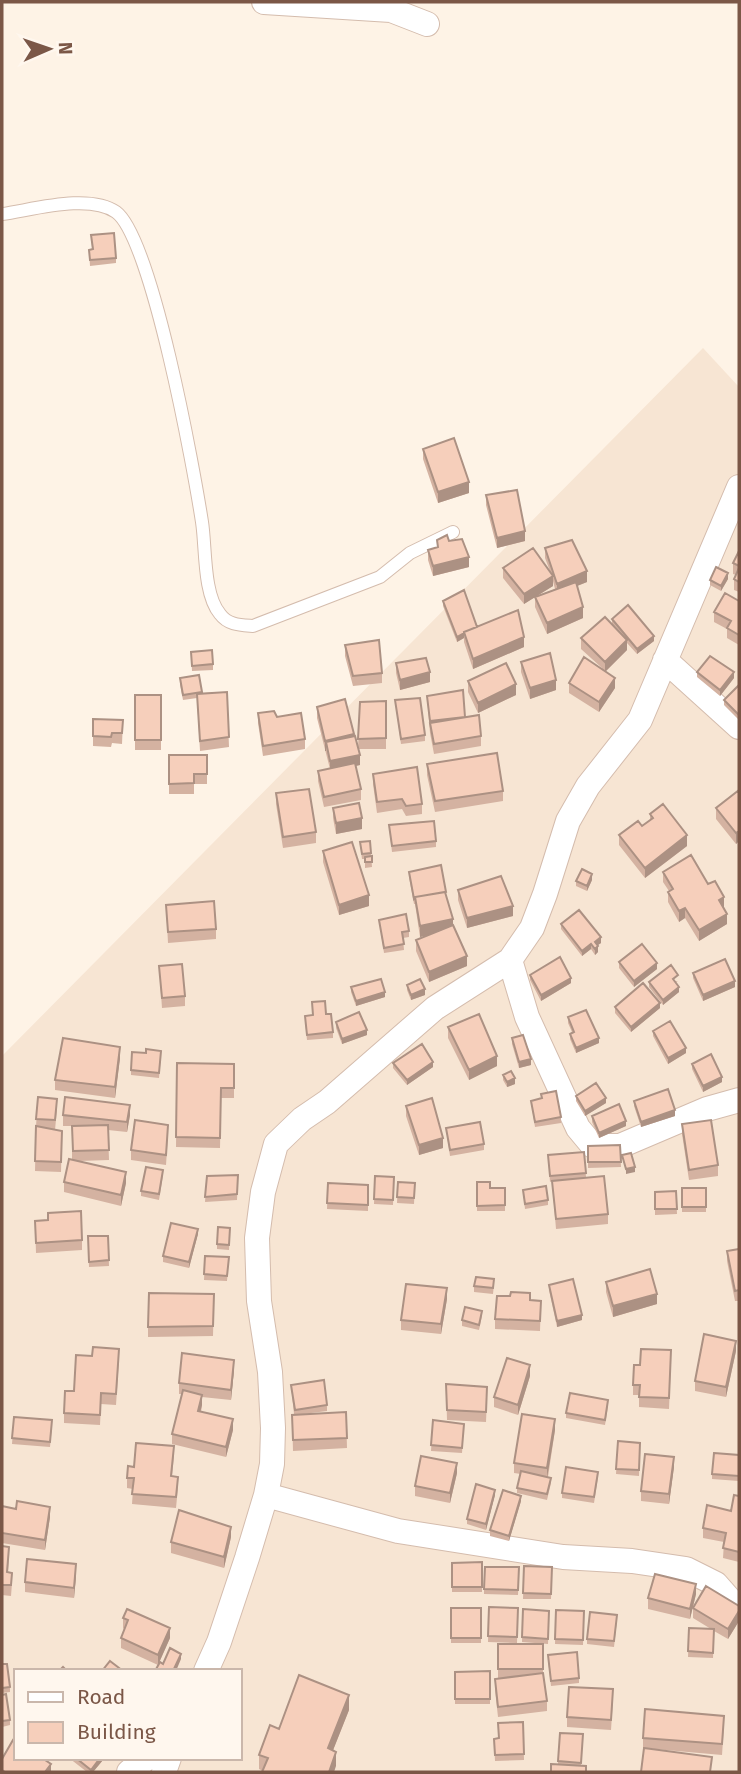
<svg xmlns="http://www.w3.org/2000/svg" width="741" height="1774" font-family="'Fira Sans',sans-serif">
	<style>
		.residential { fill: #f7e5d3; fill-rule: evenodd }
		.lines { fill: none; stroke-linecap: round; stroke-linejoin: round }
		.service-casing { stroke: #d4bcad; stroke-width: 14 }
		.minor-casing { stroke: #d4bcad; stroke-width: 26 }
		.service { stroke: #fff; stroke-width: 12 }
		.minor { stroke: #fff; stroke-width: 24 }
		.wall { fill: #d4b2a1; fill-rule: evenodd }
		.shaded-wall { fill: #ac9183 }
		.building { fill: #f6cfbb; stroke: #ac9183; stroke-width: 2 }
	</style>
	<rect width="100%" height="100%" fill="#fef3e6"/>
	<path class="residential" d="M703 348 739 387V1772H2V1056ZM16 1671H240V1758H16Z"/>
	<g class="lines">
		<defs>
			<path id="service" d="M2 214C32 210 89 193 116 212 152 238 194 470 202 522 206 547 203 594 220 614 228 625 240 625 253 626L380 577 410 553 453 532"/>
			<path id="minor" d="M264 2 391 10 427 24
				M665 660 739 727
				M510 960 527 1017 578 1128 593 1146H620L707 1109 739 1100
				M266 1495 398 1531 563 1557 632 1561 686 1569 716 1584 739 1610
				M206 1671 219 1642 247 1558 266 1495 272 1464 273 1428 270 1372 259 1301 257 1238 263 1192 276 1144 302 1119 327 1102 435 1008 510 960 532 928 545 894 568 821 588 786 640 720 739 487
				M129 1772 147 1758
				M164 1772 169 1758"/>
		</defs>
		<use href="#service" class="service-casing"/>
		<use href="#minor" class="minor-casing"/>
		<use href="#service" class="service"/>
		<use href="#minor" class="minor"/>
	</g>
	<path class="wall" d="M91 235 116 258V263L90 266 89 250 92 249Z
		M423 449 469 493 438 503 423 459Z
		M486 495 525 541 497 548 486 505Z
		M437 540 449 541 469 567 433 576 428 560V550L437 547Z
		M545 548 587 582 577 586 583 618 547 634 535 607V597L524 604 503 578V568L550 571 545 558ZM553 581 555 589 537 596 553 586Z
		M739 551V592L734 590V579L736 575 733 574V563Z
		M728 579 721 591 710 585V580Z
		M443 601 477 627 524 647 473 669 464 642V638L457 642 443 606Z
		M739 601V645L727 638V629L714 622V612Z
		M612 619 654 641 637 654 627 643V650L606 671 615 688 599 712 569 693V683L602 668 581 649V638L612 624Z
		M345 645 382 673V683L353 686 345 656Z
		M191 652 213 664V670L192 671Z
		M521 662 556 690 530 699 521 672Z
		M396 663 430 682 400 690 396 673Z
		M697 672 734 678 720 696 697 677Z
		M199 675 202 693 227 692 229 747 200 751 197 698 183 700 180 684V678Z
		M468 681 516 695 478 713 468 692Z
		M739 685V720L724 705V700Z
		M135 695H161V750H135Z
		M427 696 465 717 481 736V746L434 754 430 733Z
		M395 700 425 735V741L401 744Z
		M386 701V749H358L360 702Z
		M317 707 354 736 360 765 356 766 361 789V800L324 807 318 781V771L330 769 317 718Z
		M258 713 277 717 305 739V749L263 756 258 723Z
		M93 719 123 720 122 744 112 743 111 747 93 746Z
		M169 755H207V784H194V794H169Z
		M427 764 503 791V801L435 812 427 775Z
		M373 774 422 804V814L406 816 402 809 377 813 373 784Z
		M739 790V841L736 844 716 819V808Z
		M276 793 316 832V843L283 848 276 804Z
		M333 808 362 829 336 834 333 818Z
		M650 814 687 846 645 878 619 845V835L642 826 650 820Z
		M389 825 436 841V847L392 852Z
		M360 842 371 853 372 867 365 868V859H362Z
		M323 851 369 906 339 915 323 862Z
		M409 872 446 895 453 925 467 966 429 982 416 951V940L430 934 420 937 415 904H414L409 877Z
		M663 872 708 884 724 908 727 924 699 941 685 918 679 922 668 902V892L669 891 663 882Z
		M592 880 587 891 576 886V881Z
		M458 890 513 916 467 928 458 900Z
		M166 905 216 929V939L168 943Z
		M379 920 409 931V937L403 938 404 950 384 953Z
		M561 924 601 943 598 945V952L595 955 591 949 582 956 561 929Z
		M619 962 657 969 634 987 619 968Z
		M159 966 185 996V1006L162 1008Z
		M693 973 735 987 703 1001 693 978Z
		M530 975 571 983 541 1001 530 980Z
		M678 981 676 982 679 992 663 1005 649 987V982Z
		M407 985 425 995 411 1000 407 990Z
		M351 987 385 997 356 1006 351 992Z
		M615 1007 660 1008 631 1032 615 1013Z
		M326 1014 333 1032V1038L307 1040 305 1021 312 1015Z
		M568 1017 599 1043 576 1053 570 1039V1034L572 1032 568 1023Z
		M336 1022 367 1035 342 1044 336 1028Z
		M448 1027 497 1066 469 1080 448 1038Z
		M653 1031 686 1053 668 1064 653 1036Z
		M512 1038 531 1065 519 1068 512 1044Z
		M146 1053 161 1056 159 1078 131 1075V1070Z
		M120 1058 115 1098 55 1090V1080Z
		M177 1063 234 1064V1098H221L220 1148 176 1147Z
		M393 1063 433 1067 407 1085 393 1068Z
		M692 1064 722 1082 703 1092 692 1069Z
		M503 1075 515 1084 507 1087 503 1080Z
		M541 1094 561 1117V1123L535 1127 531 1101 541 1098Z
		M576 1096 606 1103 585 1116 576 1101Z
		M38 1097 57 1109 55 1130 62 1131 61 1172 35 1171 36 1126Z
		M634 1101 675 1116 641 1127 634 1106Z
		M406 1106 443 1148 419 1155 406 1116Z
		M63 1115H130L127 1132 108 1130 109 1160 79 1161 126 1183 121 1206 64 1192V1182L72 1159V1126H63Z
		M592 1116 626 1126 599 1138 592 1122Z
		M682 1124 718 1165V1176L689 1180 682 1134Z
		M446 1128 484 1144V1150L450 1156Z
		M168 1135 166 1165 131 1160V1150Z
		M620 1145 621 1167 588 1168V1146Z
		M584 1152 586 1177 608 1214V1224L556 1229 552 1181 550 1182 548 1155Z
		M163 1175 159 1200 141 1196V1191Z
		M238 1175 237 1200 205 1202 207 1176Z
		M375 1176 394 1177 393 1205 374 1204Z
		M398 1182 415 1183 414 1204 397 1203Z
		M477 1182 490 1188H505V1211H477Z
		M328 1183 368 1185V1211L327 1209Z
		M682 1188H706V1212H682Z
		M523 1190 548 1200V1205L525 1209Z
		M676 1191 677 1214 655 1215V1192Z
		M48 1220 82 1240V1250L36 1253 35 1221Z
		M230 1228 229 1250 217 1249V1244Z
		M198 1234 189 1268 163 1262V1256Z
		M88 1236H108L109 1266 89 1267Z
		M739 1249V1301H735L727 1261V1251Z
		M205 1256 229 1257 227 1281 204 1280Z
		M606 1282 657 1304 613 1317 606 1292Z
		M494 1284 493 1294 474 1292V1286Z
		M549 1285 582 1320 557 1327 549 1290Z
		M214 1294 213 1336 148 1337V1327Z
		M447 1299 441 1334 401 1330V1320Z
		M530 1300 541 1301 540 1331 495 1329V1319Z
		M482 1316 479 1330 462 1326V1320Z
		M736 1351 726 1397 695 1391V1381Z
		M119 1359 116 1405 101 1404 100 1425 64 1423V1413Z
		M671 1361 669 1409 639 1407V1395H633V1385L640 1365Z
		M234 1370 231 1400 202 1397V1405L201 1412 233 1430 226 1457 172 1444V1434L182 1394H179V1383Z
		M530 1376 518 1415 494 1407V1397Z
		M446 1384 487 1397 486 1422 447 1420Z
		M291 1385 327 1405V1411L303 1414 346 1412 347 1448 293 1451 292 1415 294 1414Z
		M608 1406 605 1425 566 1418V1413Z
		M14 1417 52 1426 50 1447 12 1444Z
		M433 1420 464 1424 462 1453 431 1451Z
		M555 1430 548 1477 551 1483 547 1500 517 1493V1488L521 1474 514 1473V1463Z
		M618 1441 640 1443 639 1476 616 1474Z
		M739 1455V1481L712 1479V1474Z
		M174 1456 172 1476 178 1487 176 1508 132 1504 133 1489 127 1488V1478L134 1467Z
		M674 1467 669 1504 641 1501V1491Z
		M457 1473 450 1503 415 1496V1486Z
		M598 1477 594 1503 562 1498V1493Z
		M495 1495 486 1530 467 1524V1519Z
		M739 1496V1562L723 1558 724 1542 703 1538V1528L731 1511Z
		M521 1501 509 1541 490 1536V1530Z
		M2 1506 50 1517 45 1550 2 1543Z
		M231 1537 224 1568 171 1553V1542Z
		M2 1546 9 1557 8 1572 12 1583 11 1596 2 1595Z
		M482 1562V1592H452V1563Z
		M524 1566 552 1567 551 1599H523Z
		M519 1567 518 1595 484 1594V1589Z
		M76 1575 74 1598 25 1592V1582Z
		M696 1594 690 1619 648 1609V1598Z
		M739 1606V1621L728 1639 714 1631 713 1658 688 1657 689 1628 711 1629 693 1618V1608Z
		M489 1607 518 1608 517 1643 488 1642Z
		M451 1608H481V1643H451Z
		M523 1609 549 1611 548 1644 522 1642Z
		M556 1610 584 1611 583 1645 555 1644Z
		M123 1618 170 1638 158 1665 121 1648V1638L124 1629 123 1628Z
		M617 1620 614 1647 587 1644V1639Z
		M498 1644H543V1673L547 1701V1711L498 1717 495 1690V1679H498Z
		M548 1660 579 1678V1683L551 1686Z
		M2 1664 10 1687V1692L2 1693Z
		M490 1671V1704H455V1672Z
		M2 1695 10 1720V1725L2 1727Z
		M613 1700 611 1730 567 1727V1717Z
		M349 1710 333 1750 336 1766 263 1771 259 1769V1755L279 1729Z
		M523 1722 524 1760 495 1761 494 1739 498 1738Z
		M724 1726 722 1755 643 1748V1738Z
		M583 1734 581 1765H558V1761Z
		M69 1758H103V1760L93 1772H87Z"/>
	<path class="shaded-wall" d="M469 482V493L438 503V492Z
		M525 531V541L497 548V538Z
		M469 557V567L433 576V566Z
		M587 571V582L557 594V584Z
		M728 573V579L721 591V586Z
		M553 576V586L524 604V594Z
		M583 607V618L547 634V623Z
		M464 633V638L457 642V637Z
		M654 636V641L637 654V649Z
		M524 637V647L473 669V659Z
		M627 640V650L605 672V662Z
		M430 672V682L400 690V680Z
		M734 672V678L720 696V690Z
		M615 678V688L599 712V702Z
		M556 680V690L530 699V688Z
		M516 684V695L478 713V703Z
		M354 734V745L326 742V751H325V741Z
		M360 755V765L330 771V761Z
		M362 818V829L336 834V823Z
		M739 831V841L736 844V833Z
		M687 835V846L645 878V868Z
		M592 874V880L587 891V886Z
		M369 895V906L339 915V905Z
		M724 897V908L719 911V900Z
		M513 906V916L467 928V918Z
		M685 908V918L679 922V911Z
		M727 914V924L699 941V930Z
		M453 919V930L420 937V926Z
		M601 937V943L595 947V942Z
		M591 944V949L582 956V951Z
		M598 946V952L595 955V949Z
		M467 956V966L429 982V972Z
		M657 963V969L634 987V981Z
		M571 978V983L541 1001V995Z
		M735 981V987L703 1001V995Z
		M679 987V992L663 1005V1000Z
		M425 989V995L411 1000V995Z
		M385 992V997L356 1006V1001Z
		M660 1003V1008L631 1032V1027Z
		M367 1030V1035L342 1044V1039Z
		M599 1038V1043L576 1053V1048Z
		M120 1047V1058L115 1098V1087Z
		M686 1048V1053L668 1064V1058Z
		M497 1056V1066L469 1080V1070Z
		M531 1059V1065L519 1068V1062Z
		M433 1062V1067L407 1085V1080Z
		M722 1077V1082L703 1092V1086Z
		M515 1078V1084L507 1087V1082Z
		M606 1098V1103L585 1116V1111Z
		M130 1105V1115L127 1132V1122Z
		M675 1110V1116L641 1127V1122Z
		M626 1121V1126L599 1138V1133Z
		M443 1138V1148L419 1155V1145Z
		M635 1167V1172L626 1174V1169Z
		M126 1172V1183L121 1206V1195Z
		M198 1229V1234L189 1268V1262Z
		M447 1288V1299L441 1334V1324Z
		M657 1294V1304L613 1317V1306Z
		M582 1315V1320L557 1327V1321Z
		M736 1341V1351L726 1397V1387Z
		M234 1360V1370L231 1400V1390Z
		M530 1365V1376L518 1415V1405Z
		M202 1395V1405L198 1421V1411Z
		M233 1419V1430L226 1457V1447Z
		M555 1419V1430L547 1478V1468Z
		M674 1457V1467L669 1504V1494Z
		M457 1463V1473L450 1503V1493Z
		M495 1490V1495L486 1530V1524Z
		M521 1496V1501L509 1541V1536Z
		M50 1507V1517L45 1550V1540Z
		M231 1527V1537L224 1568V1557Z
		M76 1564V1575L74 1598V1588Z
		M696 1584V1594L690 1619V1609Z
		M739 1611V1621L728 1639V1629Z
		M170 1628V1638L158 1665V1655Z
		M181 1654V1659L176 1671H173Z
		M349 1695V1710L328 1763V1748Z
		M336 1752V1766L334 1772H329Z
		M100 1758H103V1760L93 1772H91V1770Z
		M51 1764V1772H45Z"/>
	<path class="building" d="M114 233 116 258 90 260 89 250 93 249 91 235Z
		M454 438 469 482 438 492 423 449Z
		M517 490 525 531 497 538 486 495Z
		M447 535 449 541 462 539 469 557 433 566 428 550 438 547 437 540Z
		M572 540 587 571 557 584 545 548Z
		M533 548 553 576 524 594 503 568Z
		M739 551V566L733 563Z
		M716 567 728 573 721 586 710 580Z
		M739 568V582L734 579Z
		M576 582 583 607 547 623 535 597Z
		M464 590 477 627 464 632V633L457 637 443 601Z
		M725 593 739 601V635L727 628 731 621 714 612Z
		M628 605 654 636 637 649 612 619Z
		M518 610 524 637 473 659 464 632Z
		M605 617 627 640 605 662 581 638Z
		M379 640 382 673 353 676 345 645Z
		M212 650 213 664 192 666 191 652Z
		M550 653 556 680 530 688 521 662Z
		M710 656 734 672 720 690 697 672Z
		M584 657 615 678 599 702 569 683Z
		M426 658 430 672 400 680 396 663Z
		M506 663 516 684 478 703 468 681Z
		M199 675 202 692 183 695 180 678Z
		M739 685V715L724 700Z
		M463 690 465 717 430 721 427 696Z
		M227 692 229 737 200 741 197 694Z
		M135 695H161V740H135Z
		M420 698 425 735 401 739 395 700Z
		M345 699 354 734 325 741 317 707Z
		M386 701V738L358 739 360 702Z
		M274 711 277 717 301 713 305 739 263 746 258 713Z
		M479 715 481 736 434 744 430 723Z
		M93 719 123 720 122 733H112L111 737 93 736Z
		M355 736 360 755 330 761 326 742Z
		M497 753 503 791 435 801 427 764Z
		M169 755H207V774H194V783L169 784Z
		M355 763 361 789 324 797 318 771Z
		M417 767 422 804 406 806 402 799 377 802 373 774Z
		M309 789 316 832 283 837 276 793Z
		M739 790V831L736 833 716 808Z
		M359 803 362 818 336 823 333 808Z
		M663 804 687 835 645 868 619 835 638 821 642 826 653 818 650 814Z
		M434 821 436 841 392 846 389 825Z
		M370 841 371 853 362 854 360 842Z
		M352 842 369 895 339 905 323 851Z
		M691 855 708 884 715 881 724 897 719 900 727 914 699 930 685 908 679 911 668 892 673 889 663 872Z
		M372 856V862H365V857Z
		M441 865 446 892 415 897V898L414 899 409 872Z
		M582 869 592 874 587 886 576 881Z
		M501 876 513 906 467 918 458 890Z
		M445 892 453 919 420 926 415 897Z
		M214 901 216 929 168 932 166 905Z
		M579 910 601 937 595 942 598 946 595 949 591 944 582 951 561 924Z
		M406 914 409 931 402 932 404 944 384 948 379 920Z
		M453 925 467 956 429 972 416 940Z
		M642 944 657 963 634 981 619 962Z
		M560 957 571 978 541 995 530 975Z
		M725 959 735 981 703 995 693 973Z
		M182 964 185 996 162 998 159 966Z
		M671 965 678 975 673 979 679 987 663 1000 649 982Z
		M381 979 385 992 356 1001 351 987Z
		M420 979 425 989 411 995 407 985Z
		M643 983 660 1003 631 1027 615 1007Z
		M325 1001 326 1014H331L333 1032 307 1035 305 1016 313 1015 312 1002Z
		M586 1010 599 1038 576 1048 570 1034 574 1032 568 1017Z
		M359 1012 367 1030 342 1039 336 1022Z
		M479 1014 497 1056 469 1070 448 1027Z
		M670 1021 686 1048 668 1058 653 1031Z
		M523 1035 531 1059 519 1062 512 1038Z
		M63 1038 120 1047 115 1087 55 1080Z
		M422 1044 433 1062 407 1080 393 1063Z
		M146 1049 161 1051 159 1073 131 1070 132 1052 146 1053Z
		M711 1054 722 1077 703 1086 692 1064Z
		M177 1063 234 1064V1088H221L220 1138 176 1137Z
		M511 1071 515 1078 507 1082 503 1075Z
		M596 1083 606 1098 585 1111 576 1096Z
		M668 1089 675 1110 641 1122 634 1101Z
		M556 1091 561 1117 535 1122 531 1101 542 1098 541 1094Z
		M38 1097 57 1099 55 1120 36 1119Z
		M65 1097 130 1105 127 1122 63 1115Z
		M432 1098 443 1138 419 1145 406 1106Z
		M619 1104 626 1121 599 1133 592 1116Z
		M135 1120 168 1125 166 1155 131 1150Z
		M711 1120 718 1165 689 1170 682 1124Z
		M480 1122 484 1144 450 1150 446 1128Z
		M108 1125 109 1150 73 1151 72 1126Z
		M36 1126 62 1131 61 1162 35 1161Z
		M620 1145 621 1162H588V1146Z
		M584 1152 586 1173 550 1176 548 1155Z
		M631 1153 635 1167 626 1169 622 1155Z
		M69 1159 126 1172 121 1195 64 1182Z
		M146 1167 163 1170 159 1194 141 1191Z
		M238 1175 237 1194 205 1197 207 1176Z
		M375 1176 394 1177 393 1200 374 1199Z
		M604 1176 608 1214 556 1219 552 1181Z
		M398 1182 415 1183 414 1198 397 1197Z
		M477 1182H490V1188H505V1205L477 1206Z
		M328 1183 368 1185V1205L327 1203Z
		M546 1186 548 1200 525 1204 523 1190Z
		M682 1188H706V1207H682Z
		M676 1191 677 1209H655V1192Z
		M81 1211 82 1240 36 1243 35 1221 48 1220V1213Z
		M171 1223 198 1229 189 1262 163 1256Z
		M218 1227 230 1228 229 1245 217 1244Z
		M88 1236H108L109 1260 89 1262Z
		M739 1249V1290L735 1291 727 1251Z
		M205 1256 229 1257 227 1276 204 1274Z
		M650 1269 657 1294 613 1306 606 1282Z
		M476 1277 494 1279 493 1288 474 1286Z
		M573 1279 582 1315 557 1321 549 1285Z
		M406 1284 447 1288 441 1324 401 1320Z
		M511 1292 530 1293V1300L541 1301 540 1321 495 1319 497 1296H510Z
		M149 1293 214 1294 213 1326 148 1327Z
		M465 1307 482 1311 479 1325 462 1320Z
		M704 1334 736 1341 726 1387 695 1381Z
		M93 1347 119 1349 116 1394 101 1393 100 1415 64 1413 65 1391H74L76 1355 92 1356Z
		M641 1349 671 1350 669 1398 639 1397 640 1385H633L634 1365H640Z
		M182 1353 234 1360 231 1390 179 1383Z
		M507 1358 530 1365 518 1405 494 1397Z
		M324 1380 327 1405 295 1410 291 1385Z
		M446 1384 487 1387 486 1412 447 1410Z
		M183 1390 202 1395 198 1411 233 1419 226 1447 172 1434Z
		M570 1393 608 1400 605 1420 566 1413Z
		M346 1412 347 1438 293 1440 292 1415Z
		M522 1414 555 1419 547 1468 514 1463Z
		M14 1417 52 1420 50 1442 12 1438Z
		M433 1420 464 1424 462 1448 431 1445Z
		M618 1441 640 1443 639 1470 616 1469Z
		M136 1443 174 1446 171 1476 178 1477 176 1497 132 1494 134 1478H127L128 1466 134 1467Z
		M714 1453 739 1455V1476L712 1474Z
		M645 1454 674 1457 669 1494 641 1491Z
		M421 1456 457 1463 450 1493 415 1486Z
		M566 1467 598 1472 594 1497 562 1493Z
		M521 1471 551 1478 547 1494 517 1488Z
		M476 1484 495 1490 486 1524 467 1519Z
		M503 1490 521 1496 509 1536 490 1530Z
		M734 1495 739 1496V1552L723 1548 726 1533 703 1528 707 1505 731 1511Z
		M17 1501 50 1507 45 1540 2 1533V1506L16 1509Z
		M179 1510 231 1527 224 1557 171 1542Z
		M2 1546 9 1547 7 1572 12 1573 11 1585H2Z
		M27 1559 76 1564 74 1588 25 1582Z
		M482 1562V1587H452V1563Z
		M524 1566 552 1567 551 1594 523 1593Z
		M485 1567H519L518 1590 484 1589Z
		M655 1574 696 1584 690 1609 648 1598Z
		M706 1586 739 1606V1611L728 1629 693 1608Z
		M489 1607 518 1608 517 1637 488 1636Z
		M451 1608H481V1638H451Z
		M127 1609 170 1628 158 1655 121 1638 128 1620 123 1618Z
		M523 1609 549 1611 548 1639 522 1637Z
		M556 1610 584 1611 583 1640 555 1639Z
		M590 1612 617 1615 614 1641 587 1639Z
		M689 1628 714 1629 713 1653 688 1651Z
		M498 1644H543V1669H498Z
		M170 1648 181 1654 173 1671H155L160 1662 163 1664Z
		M577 1652 579 1678 551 1681 548 1655Z
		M110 1661 123 1671H102Z
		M2 1664H7L10 1687 2 1688Z
		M63 1667 67 1671H59Z
		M490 1671V1699H455V1672Z
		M543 1673 547 1701 498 1707 495 1679Z
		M299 1675 349 1695 328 1748 336 1752 329 1772H262L268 1758 259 1755 270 1725 279 1729Z
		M569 1687 613 1689 611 1720 567 1717Z
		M6 1694 10 1720 2 1721V1695Z
		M645 1709 724 1716 722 1744 643 1738Z
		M523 1722 524 1754 495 1755 494 1739 499 1738 498 1723Z
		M560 1733 583 1734 581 1763 558 1761Z
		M13 1740 16 1742V1758H42L51 1764 45 1772H5L2 1770V1759Z
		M644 1748 712 1757 710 1772H641Z
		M76 1758H100L91 1770Z
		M551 1764 586 1766V1772H551Z"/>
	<rect width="741" height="1774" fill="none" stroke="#7b5747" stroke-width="7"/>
	<rect x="14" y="1669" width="228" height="91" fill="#fff7ee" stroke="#cab7ab" stroke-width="2"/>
	<rect x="28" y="1692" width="35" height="10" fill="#ffffff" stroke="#cab7ab" stroke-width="2"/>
	<text x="77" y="1704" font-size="21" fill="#7b5747">Road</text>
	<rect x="28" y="1722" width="35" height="21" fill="#f6cfbb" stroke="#cab7ab" stroke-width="2"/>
	<text x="77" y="1739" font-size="21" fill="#7b5747">Building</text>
	<g transform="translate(49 49) rotate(88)" stroke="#fff7ee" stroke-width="5" paint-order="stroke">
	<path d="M0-5L12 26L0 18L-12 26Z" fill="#7b5747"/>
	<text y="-10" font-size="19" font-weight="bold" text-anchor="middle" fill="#7b5747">N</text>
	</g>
</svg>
